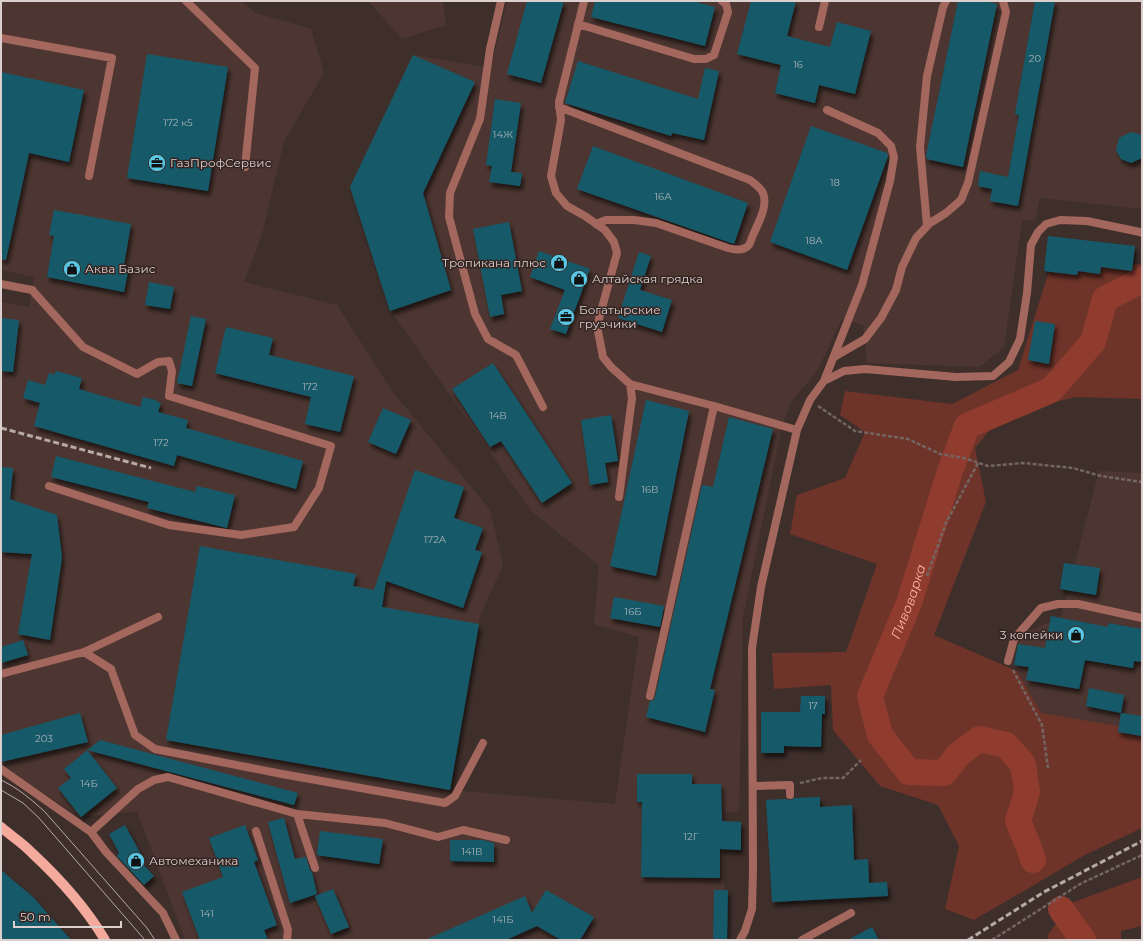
<svg xmlns="http://www.w3.org/2000/svg" width="1143" height="941" font-family="Montserrat,sans-serif">
	<style>
		.built { fill: #4d3631 }
		.green { fill: #6e3329 }
		.lines { fill: none; stroke-linecap: round; stroke-linejoin: round }
		.river { stroke: #8f3c2f; stroke-width: 26 }
		.building { fill: #155a6a; filter: url(#shadow) }
		.path { stroke: #736561; stroke-width: 2.5; stroke-dasharray: 4 2; stroke-linecap: butt }
		.lane { stroke: #a3675d; stroke-width: 8 }
		.street { stroke: #a3675d; stroke-width: 8 }
		.primary { stroke: #f3a99c; stroke-width: 10 }
		.tram { stroke: #b6aaa7; stroke-width: 1 }
		.rail { stroke: #b6aaa7; stroke-width: 3; stroke-dasharray: 6 3; stroke-linecap: butt }
		.labels { text-anchor: middle; stroke-width: 3; stroke-linejoin: round; paint-order: stroke }
		.number-label { font-size: 10px; fill: #aab2b5 }
		.poi-label { font-size: 12px; fill: #dbd0ce; stroke: #352522; text-anchor: start }
		.water-label { font-size: 13px; font-style: italic; fill: #f9b0a3; stroke: #352522 }
	</style>
	<defs>
		<filter id="shadow"><feDropShadow dx="2.5" dy="4.5" stdDeviation="2" flood-color="#0009"/></filter>
	</defs>
	<rect width="100%" height="100%" fill="#3f2f2b"/>
	<path class="built" d="M1 1H241L256 13 311 29 324 73 284 141 262 234 244 282 337 305 392 391 490 510 503 565 480 616 450 790 615 804 639 637 594 624 599 565 531 511 406 332 390 311 350 187 413 55 491 68 507 1H1142V209L1040 198 1035 221 1022 220 1004 347 979 367 867 363 863 325 842 319 817 371 791 402 782 425 743 617 739 811 724 813V940H185L137 811 81 817 1 766V302L29 307 35 277 1 270Z
		M365 1H443L446 25 402 39 370 3Z
		M1099 471 1142 473V730L1041 713 1017 671 1019 635 1061 617Z"/>
	<path class="green" d="M1142 264V399L1076 397 1002 415 975 448 986 502 934 635 1017 671 1041 713 1142 730V828L1085 855 974 920 945 909 959 846 938 805 880 786 833 730 831 685 774 689 772 653 846 652 877 564 790 534 797 495 845 478 865 432 840 415 845 391 952 404 1018 370 1049 271Z
		M1142 877V926L1121 931V940H1049L1047 936 1071 903Z"/>
	<g class="lines">
		<g class="river">
			<path id="s1" d="M1033 860 1028 845 1018 821 1027 792 1023 764 1006 745 979 739 958 755 944 773 909 772 880 735 870 696 909 603 950 471 967 426 1051 390 1093 342 1105 299 1142 280"/>
			<path d="M1061 909 1083 940"/>
		</g>
	</g>
	<path class="building" d="M527 1H564L541 83 507 74Z
		M595 1H692L715 7 705 46 591 17Z
		M751 1H796L787 36 830 47 837 22 871 31 855 94 819 85 815 103 775 93 781 65 737 54Z
		M958 1H984L997 4 963 167 927 159 926 156Z
		M1035 1H1055L1018 206 990 201 992 189 978 186 980 171 1008 177 1019 115 1015 114Z
		M147 54 228 67 208 191 127 178Z
		M413 55 475 82 423 193 451 290 390 311 350 187Z
		M578 61 698 99 705 68 719 71 704 140 672 133 671 136 565 103Z
		M1 72 84 90 69 162 29 153 6 260 1 259Z
		M495 99 521 103 511 172 522 173 520 186 489 182 492 166 486 165Z
		M811 126 887 153 888 156 847 270 770 242Z
		M1131 132 1142 135V158L1131 163 1121 159 1116 150 1119 138Z
		M593 146 748 203 734 244 577 189Z
		M54 210 131 224 124 265 129 267 124 292 47 277 54 236 49 235Z
		M509 222 522 291 501 295 504 314 490 317 473 229Z
		M1048 236 1135 246 1132 271 1101 267 1100 274 1078 271 1077 275 1044 271Z
		M539 251 590 269 566 334 550 329 565 290 530 277Z
		M639 252 651 256 640 290 672 300 662 332 618 318Z
		M149 282 174 287 170 309 145 305Z
		M191 316 206 319 192 386 177 383Z
		M1 318 19 320 13 372 1 371Z
		M1035 321 1055 324 1049 364 1028 360Z
		M226 327 273 338 269 355 354 376 340 432 305 424 311 397 215 373Z
		M493 363 572 483 542 503 501 441 490 447 452 389Z
		M56 371 82 378 79 389 140 407 143 397 156 400V401L161 403 158 412 188 420 186 428 303 461 296 489 177 455 174 466 34 426 40 403 23 398 28 380 45 385 49 373 54 375Z
		M646 400 689 411 656 576 610 566Z
		M383 408 411 420 396 454 368 442Z
		M611 415 618 461 605 463 608 482 590 485 581 420Z
		M729 417 773 429 710 689 715 690 705 732 646 717 650 701 654 700 655 697 702 485 713 487Z
		M56 456 195 492 197 486 235 495 227 528 147 508 149 502 51 477Z
		M1 467 13 468 10 499 57 515 62 558 50 640 18 634 32 554 1 552Z
		M415 470 464 487 454 518 483 528 475 550 482 552 463 608 386 581 382 607 479 624 450 790 166 740 200 546 356 574 353 586 374 590Z
		M1064 563 1100 568 1096 595 1060 589Z
		M614 597 664 606 660 627 610 618Z
		M1051 616 1108 627V623L1142 629V662L1134 661 1133 668 1085 660 1079 689 1026 680 1029 667 1014 665 1018 644 1045 648Z
		M23 640 28 655 1 663V647Z
		M1089 688 1124 695 1121 713 1086 706Z
		M801 696H825V714H822L821 747 784 746V753H761V712H800Z
		M80 713 88 742 1 762V735Z
		M1121 713 1142 716V736L1118 732Z
		M100 740 298 793 294 805 87 750 117 788 81 817 58 788 71 778 64 769Z
		M637 774H692V784H721L722 821 741 822V850L720 849V878L641 877 642 802H637Z
		M820 797V807L852 805 854 860 868 859 869 883 887 882 888 896 772 902 766 800 786 799 790 800 794 798Z
		M284 818 295 859 306 857 310 870 312 872 317 894 290 903 268 822Z
		M125 825 143 858 139 860 154 876 144 885 117 856 119 853 109 834Z
		M245 825 258 860 254 862 277 925 264 930 268 940H200L182 892 223 877 209 838Z
		M320 831 383 839 379 864 317 855Z
		M450 840H483L494 843V862L450 861Z
		M1 870 33 897 71 940H1Z
		M333 889 349 927 331 934 315 896Z
		M546 890 594 917 580 940H561L537 926 506 940H425L525 896 532 913Z
		M714 890H728L727 940H713Z
		M872 927 879 940H848Z"/>
	<g class="lines">
		<path class="path" d="M818 406 855 431 908 439 940 454 964 458 988 466 1023 463 1073 468 1101 476 1142 482
			M927 576 946 523 978 463
			M1013 670 1042 725 1048 768
			M800 783 822 778H843L861 760
			M992 940 1080 884 1142 855"/>
		<path class="lane" d="M186 1 255 68 245 167
			M501 1 490 49 480 119 450 193 449 217 475 314 488 339 516 355 543 407
			M584 1 559 102 561 120 551 176 556 193 567 206 585 216 605 230 614 242 617 253 597 326 603 357 611 367 630 384 714 406 797 430
			M578 24 694 59H706L714 55 728 12 726 4 722 1
			M819 27 825 1
			M1 38 112 58 89 176
			M559 107 750 180C755 184 761 188 763 193 768 206 759 221 754 233 752 236 751 242 749 245 744 251 735 250 728 248L656 223 634 220H606L596 224
			M927 226 920 147 927 76 943 7 946 1
			M32 290 83 347 137 374 158 362 169 361 172 371 169 396 331 446 319 488 294 527 241 535 169 525 49 486
			M834 357 865 339 881 318 896 290 902 267 916 238 930 223 946 213 961 200 968 183 1006 12 1003 1
			M824 381 862 285 890 181 894 157 891 146 878 133 827 110
			M619 497 632 398 630 384
			M84 652 111 669 135 735 155 749 282 774 445 803 455 796 483 743
			M1008 661 1014 639 1041 608 1058 604H1078L1142 618
			M1 674 84 652 158 617
			M650 696 714 406
			M1 769 91 832 106 852 163 913 176 940
			M753 786 790 785V795
			M297 814 385 823 438 837 463 830 506 840
			M256 831 288 930 287 940
			M91 832 138 789 154 780 168 777 297 814 315 868
			M740 940 745 931 752 909 753 870 752 648 761 587 797 430 810 400 824 381 844 371 865 369 956 377 993 376 1009 362 1020 339 1027 293 1031 245 1038 232 1046 224 1060 220 1087 221 1140 232 1142 233
			M802 940 851 913"/>
		<path class="street" d="M1 284 32 290"/>
		<path class="primary" d="M1 827C11 836 23 843 32 853 59 878 86 908 105 940"/>
		<path class="tram" d="M1 780C18 788 32 800 45 812L147 928 155 940
			M1 790 23 803 39 818 145 940"/>
		<path class="rail" d="M1 428 151 468
			M968 940 1044 892 1142 841"/>
	</g>
	<defs>
		<symbol id="office-disc" viewBox="-11 -11 22 22"><circle r="9.5" fill="#59c8e4" stroke="#352522"/><path d="M-6-3h4V-5.5h4V-3h4V5H-6ZM-1-4.5V-3h2v-1.5ZM-6 0V1H6V0Z" fill="#111"/></symbol>
		<symbol id="shop-disc" viewBox="-11 -11 22 22"><circle r="9.5" fill="#59c8e4" stroke="#352522"/><path d="M-5-2.5h2.3a2.7 3.5 0 0 1 5.4 0H5L5.5 6h-11ZM-1.5-2.5h3a1.5 2.3 0 0 0-3 0Z" fill="#111"/></symbol>
	</defs>
	<g fill-rule="evenodd">
		<use href="#office-disc" x="147" y="153" width="20" height="20"/>
		<use href="#shop-disc" x="549" y="253" width="20" height="20"/>
		<use href="#shop-disc" x="62" y="259" width="20" height="20"/>
		<use href="#shop-disc" x="569" y="269" width="20" height="20"/>
		<use href="#office-disc" x="556" y="307" width="20" height="20"/>
		<use href="#shop-disc" x="1066" y="625" width="20" height="20"/>
		<use href="#shop-disc" x="126" y="851" width="20" height="20"/>
	</g>
	<g class="labels">
		<g class="number-label">
			<text x="1035" y="62">20</text>
			<text x="798" y="68">16</text>
			<text x="178" y="126">172 к5</text>
			<text x="503" y="138">14Ж</text>
			<text x="835" y="186">18</text>
			<text x="663" y="200">16А</text>
			<text x="814" y="244">18А</text>
			<text x="310" y="390">172</text>
			<text x="498" y="419">14В</text>
			<text x="161" y="446">172</text>
			<text x="650" y="493">16В</text>
			<text x="435" y="543">172А</text>
			<text x="633" y="615">16Б</text>
			<text x="813" y="709">17</text>
			<text x="44" y="742">203</text>
			<text x="89" y="787">14Б</text>
			<text x="691" y="840">12Г</text>
			<text x="472" y="855">141В</text>
			<text x="207" y="917">141</text>
			<text x="503" y="923">141Б</text>
		</g>
		<g class="poi-label">
			<text x="170" y="167">ГазПрофСервис</text>
			<text x="546" y="267" text-anchor="end">Тропикана плюс</text>
			<text x="85" y="273">Аква Базис</text>
			<text x="592" y="283">Алтайская грядка</text>
			<text x="579" y="314">Богатырские<tspan x="579" dy="14">грузчики</tspan></text>
			<text x="1063" y="639" text-anchor="end">3 копейки</text>
			<text x="149" y="865">Автомеханика</text>
		</g>
		<g class="water-label">
			<text dy="5" stroke="none"><textPath href="#s1" startOffset="427">Пивоварка</textPath></text>
		</g>
	</g>
	<rect width="1143" height="941" fill="none" stroke="#dbd0ce" stroke-width="4"/>
	<path d="M14 921v6h107v-6" fill="none" stroke="#dbd0ce" stroke-width="2"/>
	<text x="20" y="921" font-size="12" fill="#dbd0ce" stroke="#352522" stroke-width="3" paint-order="stroke">50 m</text>
</svg>
